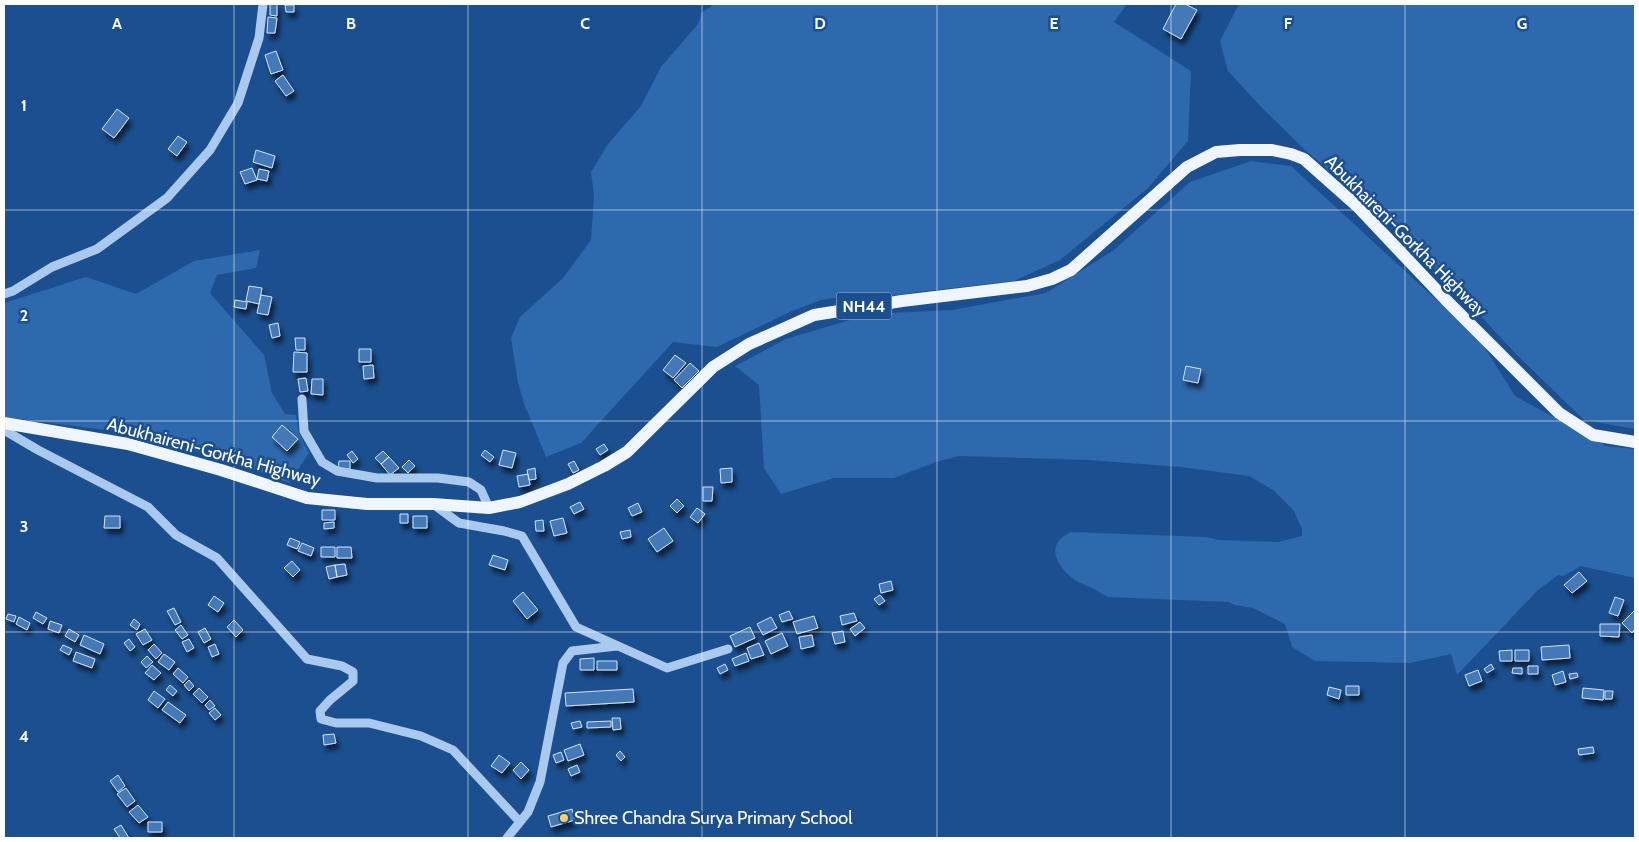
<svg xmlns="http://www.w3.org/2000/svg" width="1639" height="842" font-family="Cabin,sans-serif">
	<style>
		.green { fill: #2e69ad }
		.building { fill: #4478b7; stroke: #cfe3fa; filter: url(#shadow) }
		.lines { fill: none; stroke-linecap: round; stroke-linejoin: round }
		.minor { stroke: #a9c9ee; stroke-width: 9 }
		.major { stroke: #f0f6ff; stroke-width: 12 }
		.grid { fill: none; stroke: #fff; stroke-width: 1; stroke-opacity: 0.55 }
		.poi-dot { fill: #ffd166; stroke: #1b4f8f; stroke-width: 2 }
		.labels { text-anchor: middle; stroke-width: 5; stroke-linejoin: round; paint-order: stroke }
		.shield { fill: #1b4f8f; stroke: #bbcadd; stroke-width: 1 }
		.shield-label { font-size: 16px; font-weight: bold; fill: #fff }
		.street-label { font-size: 18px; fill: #fff; stroke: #1b4f8f }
		.poi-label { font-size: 18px; fill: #fff; stroke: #1b4f8f; text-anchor: start }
		.grid-label { font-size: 16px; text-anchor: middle; font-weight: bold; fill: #fff; stroke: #1b4f8f; stroke-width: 5; stroke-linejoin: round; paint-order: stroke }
	</style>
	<defs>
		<filter id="shadow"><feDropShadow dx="3" dy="5.5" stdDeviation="2.5" flood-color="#0009"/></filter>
	</defs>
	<rect width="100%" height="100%" fill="#1b4f8f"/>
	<path class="green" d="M712 4H1127L1114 22 1191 71 1188 141 1148 188 1060 260 1014 281 935 290 882 297 865 294 821 300 792 311 717 347 673 342 581 443 546 457 528 413 525 407 518 383 511 338 520 317 563 278 591 240 594 196 591 172 608 144 641 106 661 67 698 24 702 12 711 7Z
		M1239 4H1635V429L1584 420 1517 355 1459 293 1381 215 1303 148 1262 108 1228 71 1220 41Z
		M1251 161 1291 166 1480 340 1515 396 1606 446 1635 449V578L1581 566 1563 576 1558 575 1538 590 1457 675 1451 654 1410 663 1315 661 1292 647 1285 624 1253 608 1235 605 1229 602 1109 597C1103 595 1101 593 1096 590 1089 586 1081 584 1075 580 1056 567 1044 544 1071 532L1207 537 1218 540 1278 542 1302 536V529L1294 511 1273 490 1249 476 1181 467 1089 460 959 456 936 462 894 478H834L781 494 764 468 759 385 735 366 786 339 870 314 952 310 1046 293 1114 250 1190 182Z
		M260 250 256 268 217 275 210 293 264 355 272 393 285 414 296 415 299 433 309 453 289 483 225 459 121 432 4 417V303L86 277 136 294 194 261Z"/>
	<path class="building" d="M270 4H277V16L270 15Z
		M1176 4H1185L1197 10 1181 39 1163 29Z
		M285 5H294V12H286Z
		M268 17 277 18 275 33H267Z
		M276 51 283 70 271 74 265 55Z
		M283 75 294 91 286 96 275 81Z
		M117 109 129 118 114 138 102 129Z
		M178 136 187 142 177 156 168 149Z
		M256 150 275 156 272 168 253 162Z
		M252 168 257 180 245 184 240 172Z
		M259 169 269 171 267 181 257 179Z
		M249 286 262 288 259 304 246 301Z
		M261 295 272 297 268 315 257 313Z
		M235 300 247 302 246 309 234 307Z
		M278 323 280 336 272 338 269 325Z
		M295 338H305V350H296Z
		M359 349H371V362H359Z
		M294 352 307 353V372H293Z
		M675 355 686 363 673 378 663 370Z
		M690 363 699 371 682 388 674 380Z
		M373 365 374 378 364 379 363 366Z
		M1186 366 1201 369 1198 383 1183 380Z
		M306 378 308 391 300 392 298 379Z
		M312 379H323V395L311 394Z
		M282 425 298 439 287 451 272 437Z
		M604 444 608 450 600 455 596 449Z
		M485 450 494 457 490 462 481 455Z
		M503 450 516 453 512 468 499 465Z
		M352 451 358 459 353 463 347 455Z
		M383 451 389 457 381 464 375 458Z
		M389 457 399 468 390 475 381 464Z
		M409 460 415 466 408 473 402 467Z
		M339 461H350V469H338Z
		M574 461 579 470 573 473 568 464Z
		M535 468 536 479 529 480 527 470Z
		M732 468V482L721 483 720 469Z
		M528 474 530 485 519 487 517 476Z
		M703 487H713L712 501H703Z
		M677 499 684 506 677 513 670 506Z
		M580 502 584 509 574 514 570 507Z
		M638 503 642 512 632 516 628 508Z
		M697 508 705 514 698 523 690 517Z
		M322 510H335V520H322Z
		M400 514H408V523H400Z
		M105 516H120V528H104Z
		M413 516H427V528H413Z
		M563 518 567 533 554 536 550 521Z
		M543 520 544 531H536L535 521Z
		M334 522V528L324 529V523Z
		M664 528 673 541 657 552 648 539Z
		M630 530 631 537 622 539 620 532Z
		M290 538 300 542 297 549 287 545Z
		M302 543 314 548 311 556 298 551Z
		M321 547H335V557H321Z
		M337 547H351L352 558H337Z
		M493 555 508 560 505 570 489 565Z
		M292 561 300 570 293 577 284 568Z
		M345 564 347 575 337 577 335 565Z
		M335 565 337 577 329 579 326 567Z
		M1579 572 1587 581 1572 593 1564 585Z
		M891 581 893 590 881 593 879 584Z
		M523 592 538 610 527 619 513 601Z
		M880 595 885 601 879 605 874 599Z
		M214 596 224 603 218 612 208 605Z
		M1615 597 1624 600 1618 616 1609 613Z
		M174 608 181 622 175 625 167 611Z
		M1635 610V629L1632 633 1622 623Z
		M789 611 793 619 782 622 779 615Z
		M36 612 47 618 43 624 33 618Z
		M854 613 857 621 842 625 840 616Z
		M8 614 16 616 14 622 6 619Z
		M814 616 818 628 797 634 793 622Z
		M19 617 30 623 27 630 16 624Z
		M771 617 777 628 763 635 757 624Z
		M134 619 140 624 137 630 130 625Z
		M234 620 243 630 236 637 227 627Z
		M50 621 62 625 59 633 48 629Z
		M860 622 865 628 855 636 850 629Z
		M1600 624H1620L1619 637 1600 636Z
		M181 625 188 635 182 639 175 630Z
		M750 627 755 638 735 647 730 636Z
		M205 628 211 639 204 643 198 632Z
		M69 629 79 635 75 642 65 636Z
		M145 629 152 640 143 645 136 634Z
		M843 631 845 642 835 644 832 633Z
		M782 633 788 646 771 654 765 641Z
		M84 635 104 644 100 654 80 645Z
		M812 635 814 646 801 649 799 637Z
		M129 639 135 647 130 651 124 643Z
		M189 639 194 648 187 652 182 642Z
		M759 643 764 655 751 659 747 648Z
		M154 644 162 653 156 659 148 650Z
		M215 644 219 654 212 657 208 647Z
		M63 645 72 649 69 655 60 650Z
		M1569 645 1570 658 1542 660 1541 647Z
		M1512 650V661H1500L1499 651Z
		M1515 650H1529V661H1515Z
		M76 652 95 659 92 668 73 661Z
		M746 653 749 661 735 666 732 659Z
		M164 654 175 662 169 670 158 662Z
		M147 656 153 662 146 668 141 662Z
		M594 658V670H580V659Z
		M597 661H617V670H597Z
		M725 664 728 670 720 674 717 668Z
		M1491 664 1494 669 1487 673 1484 669Z
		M152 665 161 673 154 680 145 673Z
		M1528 666H1538V674H1528Z
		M178 668 188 677 183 683 173 674Z
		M1513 668H1522V674L1512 673Z
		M1478 670 1482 681 1469 686 1465 675Z
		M1563 671 1566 682 1555 685 1552 675Z
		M1577 673 1578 677 1570 679 1569 674Z
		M189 680 194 686 189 691 184 685Z
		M170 685 177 691 173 696 166 690Z
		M1346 686H1359V695H1346Z
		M1329 687 1341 690 1339 699 1327 695Z
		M199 688 208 697 202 703 193 694Z
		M1583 688 1604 690 1603 700 1582 698Z
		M633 689 634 702 566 706 565 693Z
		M154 691 165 699 158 708 148 700Z
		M1605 691H1613L1612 699H1605Z
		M210 700 215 706 209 710 205 705Z
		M168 702 186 715 180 723 162 710Z
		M215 708 221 715 215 720 209 713Z
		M612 718H620L621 729 613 730Z
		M580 721 582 727 573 729 571 723Z
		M611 721V727L587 728V722Z
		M334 734 336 743 324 745 323 735Z
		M580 744 584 755 568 761 564 750Z
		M1593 747 1594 753 1579 755 1578 749Z
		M620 751 625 757 621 761 616 755Z
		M561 752 564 760 556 763 553 755Z
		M499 755 510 763 502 773 491 766Z
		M521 762 529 770 521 779 513 770Z
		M577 765 580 772 571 776 568 769Z
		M118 775 125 786 118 792 110 781Z
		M126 788 135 801 127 807 117 794Z
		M138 805 148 817 139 823 129 812Z
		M572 809 575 820 551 827 548 816Z
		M586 811 588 816 578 819 576 814Z
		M148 822H162V832H148Z
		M121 825 129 838H120L114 829Z"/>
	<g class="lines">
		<path class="minor" d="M4 294 13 291 52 267 97 249 167 198 210 150 238 103 259 38 263 4
			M302 399 304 431 322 462 337 471 377 478H438L469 482 481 490 489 508
			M4 430 38 450 148 507 176 535 217 558 307 659 342 666 353 672V681L330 700 320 711 321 719 336 723H369L421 736 453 750 520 822
			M433 504 459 523 504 531 522 536 576 627 667 668 728 649
			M507 838 528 812 540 782 563 663 572 651 617 646"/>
		<path class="major" d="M4 423 128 444 221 470 307 498 367 504H433L489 508 520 502 568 484 604 466 627 452 713 367 749 344 814 315 902 301 1027 286 1052 279 1071 270 1187 167 1216 152 1240 150H1272L1291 154 1304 159 1357 206 1445 299 1559 413 1593 435 1635 442"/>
	</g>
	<path class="grid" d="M234 4V838M468 4V838M702 4V838M937 4V838M1171 4V838M1405 4V838M4 210H1635M4 421H1635M4 632H1635"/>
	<circle class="poi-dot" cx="564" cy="818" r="5"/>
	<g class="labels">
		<rect class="shield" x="836.5" y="292.5" width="55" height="27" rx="4"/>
		<g class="shield-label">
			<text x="864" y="312">NH44</text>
		</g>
		<g class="street-label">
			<text transform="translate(1406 236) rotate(45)" y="6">Abukhaireni-Gorkha Highway</text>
			<text transform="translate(214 452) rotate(15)" y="6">Abukhaireni-Gorkha Highway</text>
		</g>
		<g class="poi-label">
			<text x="574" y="824">Shree Chandra Surya Primary School</text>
		</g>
	</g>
	<g class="grid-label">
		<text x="117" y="29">A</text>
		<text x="351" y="29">B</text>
		<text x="585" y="29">C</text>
		<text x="820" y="29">D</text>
		<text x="1054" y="29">E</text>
		<text x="1288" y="29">F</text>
		<text x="1522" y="29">G</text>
		<text x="24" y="111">1</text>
		<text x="24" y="321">2</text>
		<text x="24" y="532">3</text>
		<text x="24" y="742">4</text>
	</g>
	<rect width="1639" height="842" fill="none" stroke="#ffffff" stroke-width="10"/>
</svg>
